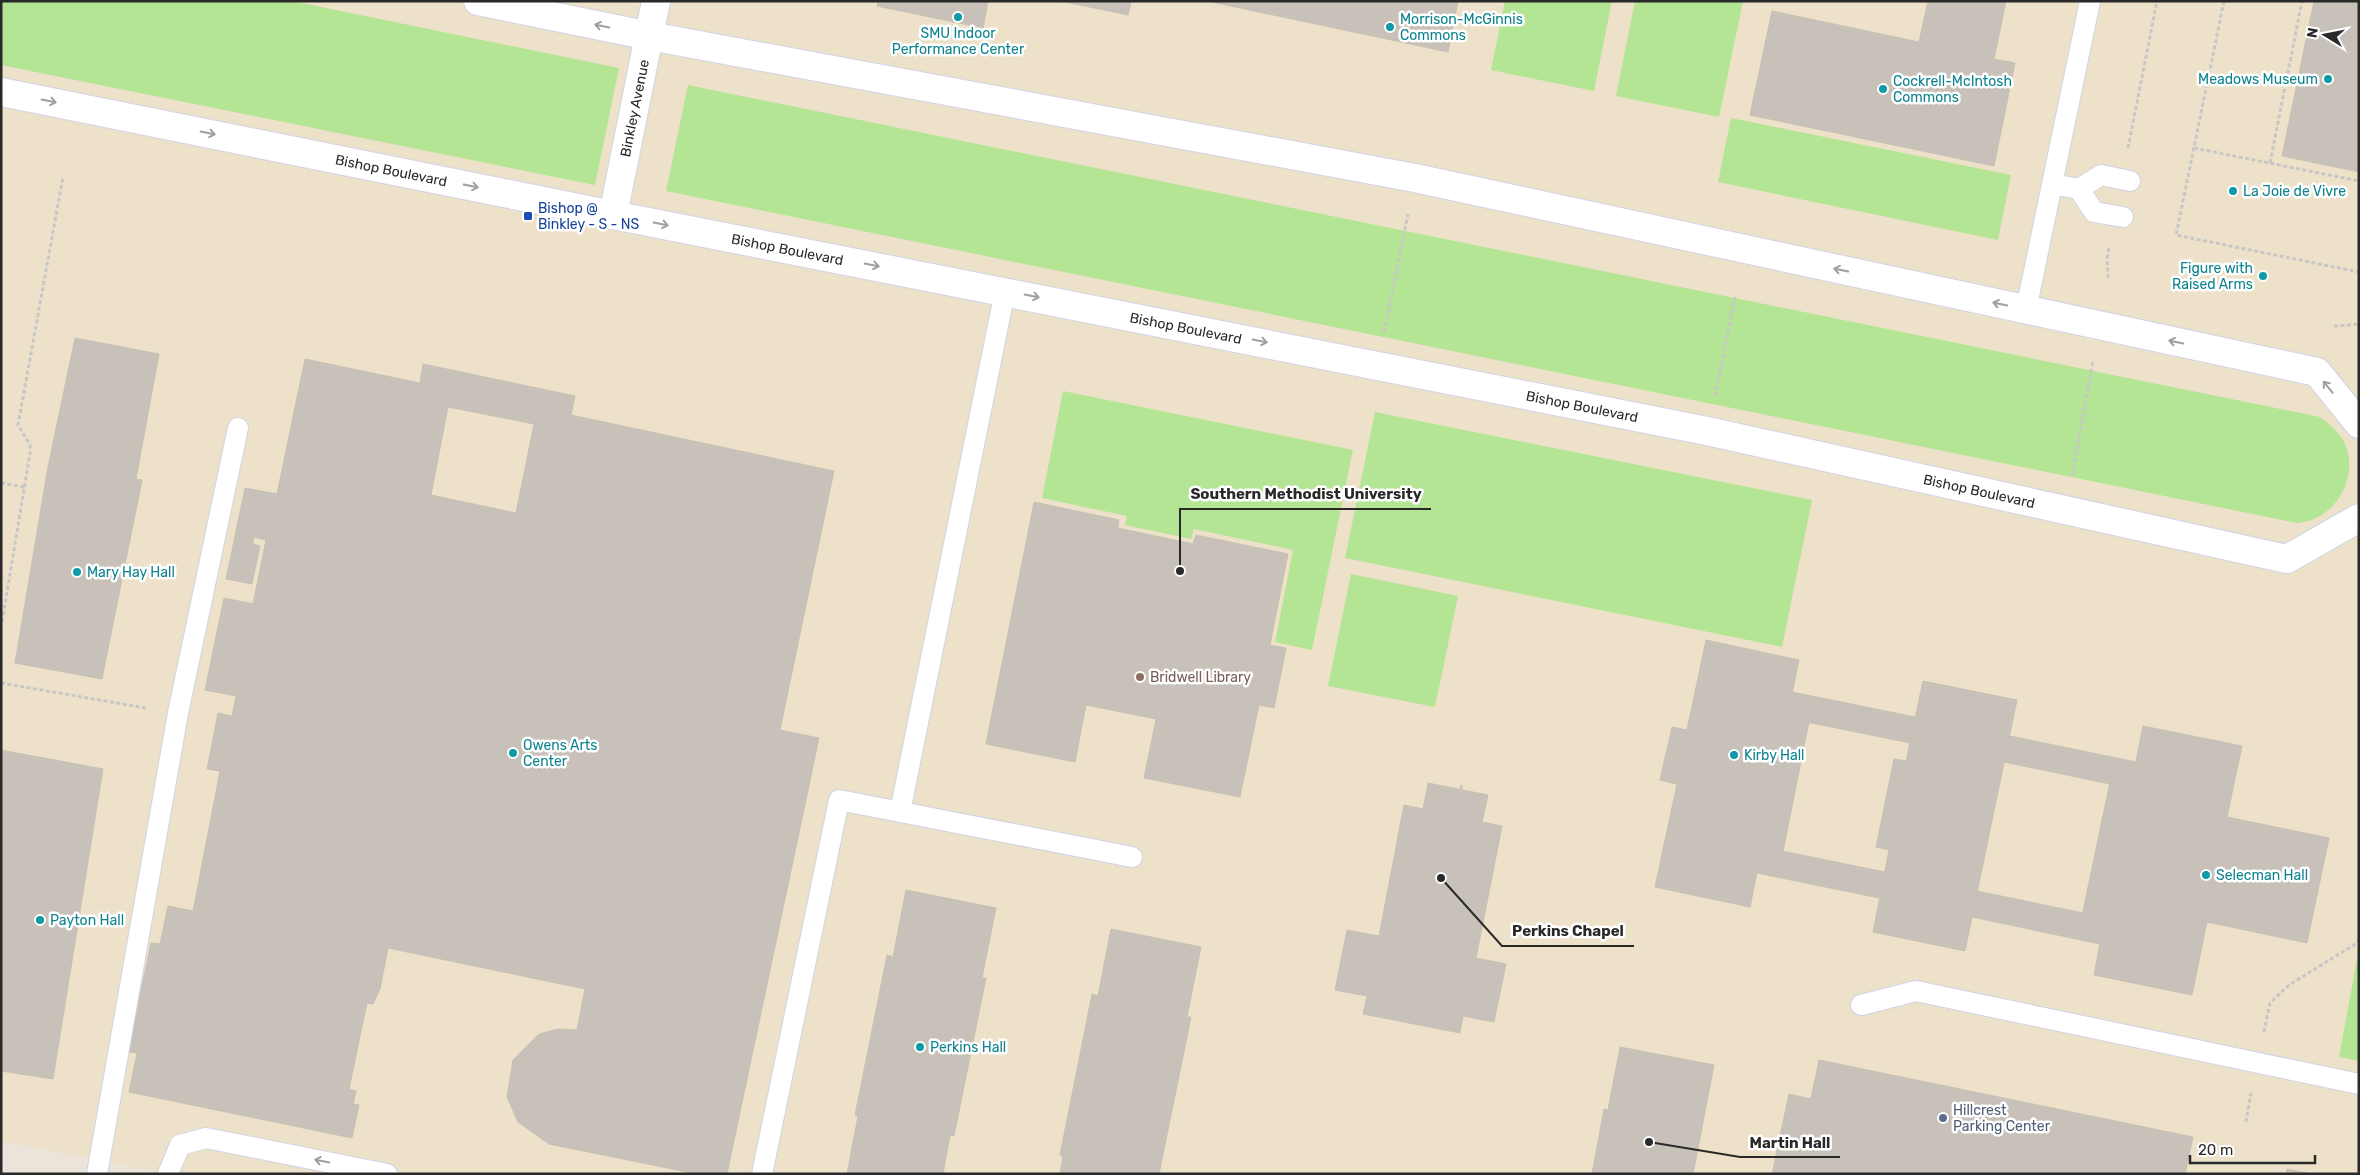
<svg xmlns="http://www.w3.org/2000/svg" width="2360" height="1175" font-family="Rubik,sans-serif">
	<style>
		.education { fill: #eee1c9 }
		.green { fill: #b3e594 }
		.building { fill: #c7c1ba; stroke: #c7c0b4; fill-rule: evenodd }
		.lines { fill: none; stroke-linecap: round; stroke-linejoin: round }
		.service-casing { stroke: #cfd4e3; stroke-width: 22 }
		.minor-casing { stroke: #cfd4e3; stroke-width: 30 }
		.path { stroke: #c7c7c7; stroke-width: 3; stroke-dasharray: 4 2.5; stroke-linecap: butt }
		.service { stroke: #fff; stroke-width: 20 }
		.minor { stroke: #fff; stroke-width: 28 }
		.oneway { stroke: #9f9f9f }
		.culture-dot { fill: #0f9aa8; stroke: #fff; stroke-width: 2 }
		.transit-dot { fill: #1a4fb4; stroke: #fff; stroke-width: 2 }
		.education-dot { fill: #8d6e63; stroke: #fff; stroke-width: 2 }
		.service-dot { fill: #5c6f8a; stroke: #fff; stroke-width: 2 }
		.labels { text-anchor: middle; stroke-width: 5; stroke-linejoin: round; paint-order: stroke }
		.culture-label { font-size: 14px; fill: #0d838f; stroke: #fff; text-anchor: start }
		.street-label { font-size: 14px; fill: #292929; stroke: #fff }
		.transit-label { font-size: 14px; fill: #164399; stroke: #fff; text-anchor: start }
		.education-label { font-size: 14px; fill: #785e54; stroke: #fff; text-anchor: start }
		.service-label { font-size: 14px; fill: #4e5e75; stroke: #fff; text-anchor: start }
		.leader { fill: none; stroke: #292929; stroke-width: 2 }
		.callout-dot { fill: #292929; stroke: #fff; stroke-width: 2 }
		.callout-label { font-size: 15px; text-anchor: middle; font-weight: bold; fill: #292929; stroke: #fff; stroke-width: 5; stroke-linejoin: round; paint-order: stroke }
	</style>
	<rect width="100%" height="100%" fill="#ece4da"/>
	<path class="education" d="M1 1H2359V1174H171L1 1141Z"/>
	<path class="green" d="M1 1H292L619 68 595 185 1 65Z
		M1505 1H1612L1594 91 1491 70Z
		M1635 1H1743L1719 117 1616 96Z
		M688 85 2320 417C2329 424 2338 431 2344 442 2358 470 2343 505 2316 518 2311 521 2303 522 2297 523L666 191Z
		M1731 118 2011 175 1998 240 1718 182Z
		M1063 391 1353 450 1312 650 1275 642 1293 550 1194 529 1191 539 1125 525 1127 516 1042 498Z
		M1375 412 1812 500 1782 647 1345 558Z
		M1351 574 1458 596 1435 707 1328 686Z
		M2359 949V1061L2339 1057Z"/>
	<path class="building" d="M878 1H988L983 28 877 6Z
		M1061 1H1131L1128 15Z
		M1207 1H1458L1448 52Z
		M1928 1H2006L1994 59 2015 63 1994 166 1750 115 1772 11 1919 42Z
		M2314 1H2359V172L2282 156Z
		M75 338 159 354 136 479 142 480 102 679 15 663 48 467Z
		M305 359 420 383 423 364 575 396 571 415 834 471 780 730 819 738 727 1174H697L549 1144 518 1122 507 1097 513 1060 539 1034 558 1029 577 1030 585 989 388 948 380 989 373 1004 367 1003 349 1089 356 1091 353 1104 359 1105 352 1138 129 1092 137 1053 128 1052 151 943 160 944 168 906 193 911 220 771 207 769 218 713 232 716 236 696 205 690 224 598 253 604 266 540 254 537 253 544 260 546 252 584 226 579 245 488 277 494ZM448 407 534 424 516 513 431 495Z
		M1034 502 1119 520 1118 528 1193 544 1196 535 1288 554 1270 645 1286 648 1274 708 1259 705 1240 797 1144 778 1156 719 1086 705 1075 762 986 744Z
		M1706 640 1799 660 1787 718 1809 722 1783 851 1762 847 1750 907 1655 887 1677 784 1660 780 1672 727 1687 730Z
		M1923 681 2017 700 1965 951 1873 932 1889 850 1876 847 1894 759 1906 761Z
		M1792 692 1915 717 1910 743 1787 718Z
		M2143 726 2242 746 2227 817 2329 838 2307 943 2207 922 2192 995 2094 975 2104 921 2082 916 2111 777 2132 781Z
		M2010 736 2136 762 2132 781 2111 777 2110 784 2004 762Z
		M1 750 103 769 53 1079 1 1071Z
		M1428 783 1488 795 1482 822 1502 826 1476 958 1506 964 1494 1022 1463 1016 1460 1033 1363 1014 1367 996 1335 990 1347 930 1379 936 1404 805 1423 809Z
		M1762 847 1885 872 1879 898 1757 873Z
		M906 890 996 908 982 978H986L954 1136 950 1135 943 1174H847L858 1116 855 1115 887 955 893 957Z
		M1977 891 2083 913 2082 916 2104 921 2100 944 1972 917Z
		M1111 929 1201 947 1187 1017H1191L1159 1174H1060L1063 1156 1060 1155 1092 994 1098 996Z
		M1620 1047 1714 1065 1693 1174H1592L1604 1109 1608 1110Z
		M1819 1060 2193 1137 2185 1174H1772L1789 1094 1811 1099Z
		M2287 1169 2312 1174H2286Z"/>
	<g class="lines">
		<defs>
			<path id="service" d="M2052 184 2079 189 2101 175 2130 181
				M2079 189 2094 212 2123 217
				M2026 310 2090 1
				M900 812 1005 291
				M1861 1005 1916 991 2359 1084
				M97 1174 178 713 238 428
				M168 1174 180 1145 206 1138 387 1174
				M762 1174 839 800 1132 857"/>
			<g id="minor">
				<path d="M478 1 650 36 1415 178 2317 372 2359 424"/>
				<path id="s1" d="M1 92 613 215 1707 431 2287 559 2359 518"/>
				<path id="s2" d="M613 215 656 1"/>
			</g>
		</defs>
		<use href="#service" class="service-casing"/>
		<use href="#minor" class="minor-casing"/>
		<path class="path" d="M2224 1 2176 235 2359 272
			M2128 148 2157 1
			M2194 148 2359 181
			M2270 163 2302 1
			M2108 278 2107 260 2109 247
			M2334 326 2359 324
			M1384 332 1408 214
			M1715 396 1735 297
			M2072 475 2093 361
			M1 483 24 487
			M1 628 30 453V445L18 425 63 177
			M1 683 146 708
			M1461 789 1462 782
			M2264 1032 2270 1003 2289 985 2357 943 2359 939
			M2246 1122 2251 1093"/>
		<use href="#service" class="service"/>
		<use href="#minor" class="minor"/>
	</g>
	<defs><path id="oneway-shaft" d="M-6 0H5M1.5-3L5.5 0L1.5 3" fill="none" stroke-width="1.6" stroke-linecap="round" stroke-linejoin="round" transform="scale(1.25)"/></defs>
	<g class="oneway">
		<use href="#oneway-shaft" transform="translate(602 26) rotate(-169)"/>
		<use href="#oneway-shaft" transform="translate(49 101) rotate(11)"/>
		<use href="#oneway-shaft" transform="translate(208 133) rotate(11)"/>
		<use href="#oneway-shaft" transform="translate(471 186) rotate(11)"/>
		<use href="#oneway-shaft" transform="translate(661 224) rotate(11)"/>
		<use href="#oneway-shaft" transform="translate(872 265) rotate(11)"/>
		<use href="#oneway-shaft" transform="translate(1841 270) rotate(-168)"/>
		<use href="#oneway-shaft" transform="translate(1032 296) rotate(11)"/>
		<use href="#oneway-shaft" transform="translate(2000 304) rotate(-168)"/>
		<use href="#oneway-shaft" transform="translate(1260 341) rotate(11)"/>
		<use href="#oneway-shaft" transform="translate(2176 342) rotate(-168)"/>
		<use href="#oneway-shaft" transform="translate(2328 387) rotate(-129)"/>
		<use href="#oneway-shaft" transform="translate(322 1161) rotate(-169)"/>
	</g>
	<g class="culture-dot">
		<circle cx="958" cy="17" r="5"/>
		<circle cx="1390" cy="27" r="5"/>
		<circle cx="2328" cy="79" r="5"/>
		<circle cx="1883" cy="89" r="5"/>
		<circle cx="2233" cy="191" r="5"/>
		<circle cx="2263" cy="276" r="5"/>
		<circle cx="77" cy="572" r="5"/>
		<circle cx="513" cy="753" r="5"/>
		<circle cx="1734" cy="755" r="5"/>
		<circle cx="2206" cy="875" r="5"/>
		<circle cx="40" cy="920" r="5"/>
		<circle cx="920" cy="1047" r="5"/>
	</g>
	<rect class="transit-dot" x="523" y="211" width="10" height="10" rx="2.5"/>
	<circle class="education-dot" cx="1140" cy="677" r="5"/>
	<circle class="service-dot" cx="1943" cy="1118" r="5"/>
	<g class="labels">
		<g class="culture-label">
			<text x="1400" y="24">Morrison-McGinnis<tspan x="1400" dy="16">Commons</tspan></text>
			<text x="958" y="38" text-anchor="middle">SMU Indoor<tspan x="958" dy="16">Performance Center</tspan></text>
			<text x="2318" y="84" text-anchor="end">Meadows Museum</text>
			<text x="1893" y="86">Cockrell-McIntosh<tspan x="1893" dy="16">Commons</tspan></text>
			<text x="2243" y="196">La Joie de Vivre</text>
			<text x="2253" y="273" text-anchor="end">Figure with<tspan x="2253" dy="16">Raised Arms</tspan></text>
			<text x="87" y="577">Mary Hay Hall</text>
			<text x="523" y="750">Owens Arts<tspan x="523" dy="16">Center</tspan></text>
			<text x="1744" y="760">Kirby Hall</text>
			<text x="2216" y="880">Selecman Hall</text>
			<text x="50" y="925">Payton Hall</text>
			<text x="930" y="1052">Perkins Hall</text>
		</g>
		<g class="street-label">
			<text dy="5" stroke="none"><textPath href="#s2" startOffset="109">Binkley Avenue</textPath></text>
			<text dy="5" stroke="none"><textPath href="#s1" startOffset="398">Bishop Boulevard</textPath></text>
			<text dy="5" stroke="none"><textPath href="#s1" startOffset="802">Bishop Boulevard</textPath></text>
			<text dy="5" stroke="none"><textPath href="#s1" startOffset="1208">Bishop Boulevard</textPath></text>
			<text dy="5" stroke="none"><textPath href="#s1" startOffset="1612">Bishop Boulevard</textPath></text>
			<text dy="5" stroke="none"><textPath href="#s1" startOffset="2018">Bishop Boulevard</textPath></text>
		</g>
		<g class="transit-label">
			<text x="538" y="213">Bishop @<tspan x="538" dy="16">Binkley - S - NS</tspan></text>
		</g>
		<g class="education-label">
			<text x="1150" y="682">Bridwell Library</text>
		</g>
		<g class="service-label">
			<text x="1953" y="1115">Hillcrest<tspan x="1953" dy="16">Parking Center</tspan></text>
		</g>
	</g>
	<path class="leader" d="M1180 571L1180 509H1431M1441 878L1502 946H1634M1649 1142L1740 1157H1840"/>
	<g class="callout-dot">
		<circle cx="1180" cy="571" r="5"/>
		<circle cx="1441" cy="878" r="5"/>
		<circle cx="1649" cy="1142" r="5"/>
	</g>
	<g class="callout-label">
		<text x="1306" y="499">Southern Methodist University</text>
		<text x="1568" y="936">Perkins Chapel</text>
		<text x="1790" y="1148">Martin Hall</text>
	</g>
	<rect width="2360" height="1175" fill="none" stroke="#292929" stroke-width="5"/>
	<g transform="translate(2325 35) rotate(280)" stroke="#ffffff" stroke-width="4" paint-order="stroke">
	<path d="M0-4L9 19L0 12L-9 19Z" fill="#292929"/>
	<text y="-8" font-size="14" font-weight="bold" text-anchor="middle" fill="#292929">N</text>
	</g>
	<path d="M2190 1155v8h125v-8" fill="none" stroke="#292929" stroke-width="2.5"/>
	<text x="2198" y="1155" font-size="15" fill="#292929" stroke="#ffffff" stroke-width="4" paint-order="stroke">20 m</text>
</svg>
